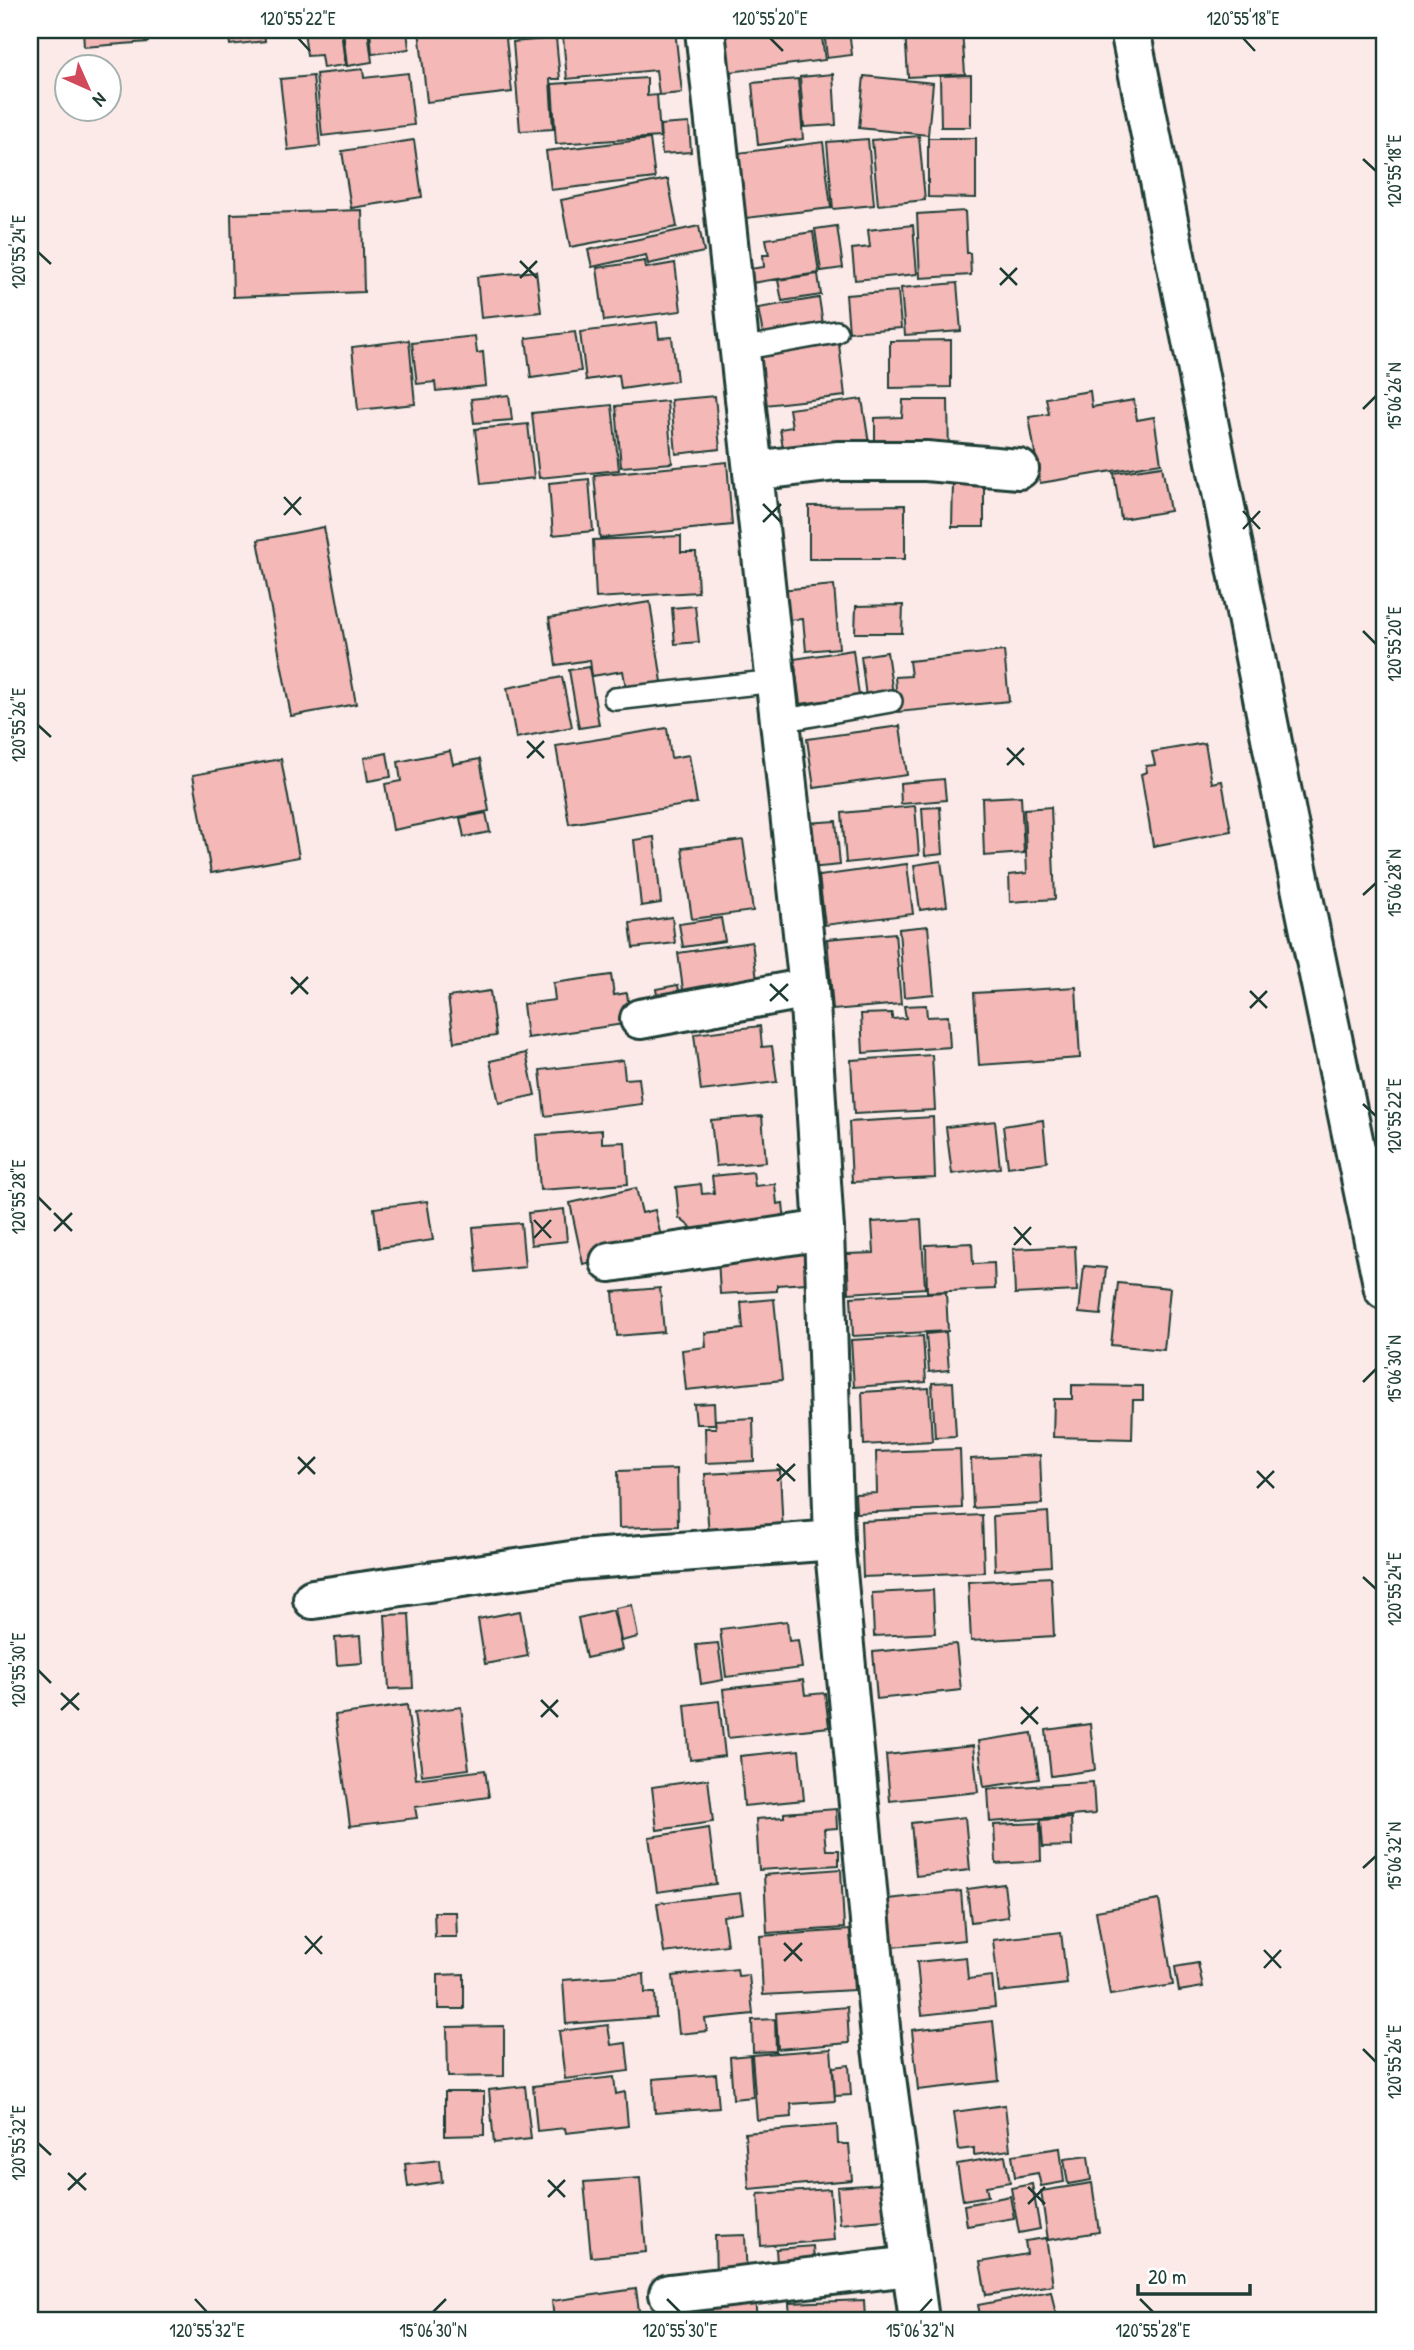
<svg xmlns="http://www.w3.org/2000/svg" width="1414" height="2350" font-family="'Patrick Hand',sans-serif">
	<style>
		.building { fill: #f4b8b7; stroke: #1f3d34; stroke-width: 2 }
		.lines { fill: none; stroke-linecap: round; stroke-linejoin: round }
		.service-casing { stroke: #1f3d34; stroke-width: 26 }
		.minor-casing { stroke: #1f3d34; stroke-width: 44 }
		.tertiary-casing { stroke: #1f3d34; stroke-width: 44 }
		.service { stroke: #fff; stroke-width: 21 }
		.minor { stroke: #fff; stroke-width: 38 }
		.tertiary { stroke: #fff; stroke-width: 38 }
		.ticks { fill: none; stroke: #1f3d34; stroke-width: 2.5 }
		.neatline { fill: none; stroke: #1f3d34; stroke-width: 2.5 }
		.ticks-label { font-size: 18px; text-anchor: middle; fill: #1f3d34 }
	</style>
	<rect width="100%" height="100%" fill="#fceae9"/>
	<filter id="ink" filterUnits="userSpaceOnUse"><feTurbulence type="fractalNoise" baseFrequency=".0143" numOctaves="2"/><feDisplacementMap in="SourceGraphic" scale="14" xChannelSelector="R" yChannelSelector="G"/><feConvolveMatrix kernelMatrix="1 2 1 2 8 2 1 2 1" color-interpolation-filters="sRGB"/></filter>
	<g filter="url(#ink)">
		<path class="building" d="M83 30H147L148 42 84 47Z
			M228 30H264L265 41 230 45Z
			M304 30H341L345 65 323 68 321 55 307 56Z
			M343 30H368L372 62 347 66Z
			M370 30H407L409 49 372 54Z
			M419 30H505L512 92 427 102Z
			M508 30H558L559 36 509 39Z
			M632 30H675L682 93 659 95 656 70 567 79 563 37Z
			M725 30H821L825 60 730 72Z
			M824 30H849L852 55 827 58Z
			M905 30H962L965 74 908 77Z
			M556 38 560 79H550L553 129 520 131 513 42Z
			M363 69 364 78 408 73 414 125 322 136 316 74Z
			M833 74 836 125 804 127 800 77Z
			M971 75V127H941L940 76Z
			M313 76 320 146 288 150 280 79Z
			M864 76 933 83 928 135 859 128Z
			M647 78V96L657 95 660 137 556 144 552 84Z
			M798 79 803 139 758 145 752 83Z
			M689 123 691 152 662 154 660 125Z
			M919 136 925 200 878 205 872 140Z
			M928 138H976V198L928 197Z
			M650 139 655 178 551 190 546 151Z
			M868 139 874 205 833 209 827 142Z
			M414 140 422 197 351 208 342 151Z
			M823 142 831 208 746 218 738 153Z
			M668 179 677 227 570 247 561 200Z
			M362 210 364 292 233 297 231 214Z
			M965 211 967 253H970L971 275 920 278 917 214Z
			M913 225 917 274 855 280 852 249 870 247 868 230Z
			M699 226 704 252 648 264 646 255 592 267 588 250Z
			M837 226 843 268 821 271 815 229Z
			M813 232 819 273 751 283 749 269 764 267 763 255H769L766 239Z
			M645 261 646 268 675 263 681 311 604 321 597 268Z
			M536 271 541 312 481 318 477 277Z
			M818 274 821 295 782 301 778 280Z
			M957 283 961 331 905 335 901 288Z
			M898 291 901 328 849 332 846 295Z
			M819 298 823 324 763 334 758 308Z
			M657 322 659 338 672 337 677 381 621 389 619 375 586 380 580 332Z
			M575 332 581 371 531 378 526 338Z
			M475 336 477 353 483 352 486 386 436 391 435 382 417 384 412 343Z
			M409 340 415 404 358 410 352 347Z
			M951 340V387L890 388V341Z
			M839 344 845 396 765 405 760 353Z
			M1090 391 1092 407 1134 400 1137 420 1154 417 1161 463 1040 483 1029 417 1049 414 1046 398Z
			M509 395 512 420 474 423 471 399Z
			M715 396 720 449 676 454 671 400Z
			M862 399 870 450 785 462 780 429 792 427 789 409Z
			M903 400H948L949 457 875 458V418L902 417Z
			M667 401 672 463 621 467 616 406Z
			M612 405 619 470 539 478 532 413Z
			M528 424 534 478 481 484 475 429Z
			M727 462 732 525 600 538 594 475Z
			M1162 466 1170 511 1121 519 1114 473Z
			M589 479 593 531 553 535 549 483Z
			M953 483H984V527H952Z
			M905 505V559H809V506Z
			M324 527 356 704 291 716 258 540Z
			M681 536V552H696L698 592 596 598 593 540Z
			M834 585 839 648 806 651 803 619 782 620 780 590Z
			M650 602 662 682 626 688 623 671 592 676 590 660 556 665 549 618Z
			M903 605 902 633H855L856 606Z
			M695 606 699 642 675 644 672 608Z
			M853 650 859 696 800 704 794 659Z
			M1004 651 1009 701 898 712 895 677 911 676 909 661Z
			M887 652 893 694 866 697 861 656Z
			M589 667 599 725 579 728 569 670Z
			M562 677 572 727 516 738 507 688Z
			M900 726 907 775 814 788 807 739Z
			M667 728 671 758 689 755 697 803 569 824 556 746Z
			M1205 743 1212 783 1222 781 1231 831 1153 846 1141 774 1147 772 1146 766 1155 765 1152 752Z
			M450 751 453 764 480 759 489 811 393 830 385 784 401 781 398 762Z
			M387 753 391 777 368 781 364 758Z
			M281 759 299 857 211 873 193 775Z
			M944 779 946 800 901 804 900 783Z
			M1021 796 1024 853 984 856 982 798Z
			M915 806 919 855 846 863 842 813Z
			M940 807 943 854 925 856 922 808Z
			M1051 807 1055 899 1010 902 1009 875 1027 873 1024 809Z
			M486 813 490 832 464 837 460 818Z
			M836 821 840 865 810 868 806 823Z
			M654 837 661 903 641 906 634 840Z
			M743 840 753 911 692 919 682 848Z
			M941 861 947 906 920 910 914 865Z
			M907 864 913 914 825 925 819 876Z
			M672 917 675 943 633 948 630 923Z
			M721 918 725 941 683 947 679 924Z
			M928 926 934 994 904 997 899 929Z
			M895 933 901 1004 833 1010 827 939Z
			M752 942 759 995 685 1004 678 953Z
			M611 975 614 995 627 993 631 1023 527 1038 523 1004 555 1000 553 983Z
			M678 985 681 1003 659 1007 656 989Z
			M1076 987 1080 1058 979 1065 974 993Z
			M490 991 496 1036 454 1042 448 997Z
			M926 1005 927 1017 948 1016 950 1047 863 1053 861 1014 892 1013V1019L906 1018 904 1006Z
			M760 1026 762 1047 772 1046 777 1082 701 1091 694 1034Z
			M526 1053 535 1095 499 1103 490 1061Z
			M932 1055 935 1110 854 1114 851 1060Z
			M623 1060 625 1079 639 1078 642 1104 545 1116 540 1070Z
			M762 1116 766 1162 716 1166 711 1120Z
			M933 1117 935 1178 852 1182 849 1122Z
			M1043 1120 1047 1162 1008 1167 1003 1126Z
			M995 1121 1000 1168 952 1174 946 1127Z
			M602 1130V1143L625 1142 628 1184 540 1190 536 1135Z
			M753 1172 755 1186 775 1184 777 1204 783 1203 786 1232 707 1240 679 1218 676 1187 701 1184 702 1194 714 1193 712 1176Z
			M636 1188 642 1213 655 1210 663 1246 583 1264 570 1203Z
			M427 1201 433 1240 379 1248 374 1208Z
			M564 1209 567 1241 531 1245 528 1213Z
			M921 1219 925 1288 849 1293 847 1254 874 1253 872 1222Z
			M521 1223 525 1267 477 1272 473 1227Z
			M804 1243 806 1283 777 1285V1291L720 1294 718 1257Z
			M972 1243 973 1264 994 1263 995 1289 927 1292 926 1245Z
			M1075 1246 1077 1291 1015 1294 1013 1249Z
			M1084 1266 1106 1268 1101 1315 1079 1313Z
			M1118 1283 1170 1288 1164 1350 1111 1345Z
			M660 1288 664 1332 617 1336 613 1292Z
			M946 1292 948 1331 853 1336 851 1297Z
			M774 1299 782 1380 686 1390 682 1350 706 1347 705 1333 743 1329 741 1302Z
			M946 1332 949 1370 929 1372 926 1334Z
			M923 1336 926 1382 854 1387 851 1340Z
			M953 1382 956 1436 935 1437 932 1383Z
			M1072 1385 1143 1386V1400H1133L1132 1439 1053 1437 1054 1399H1072Z
			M929 1388 932 1441 864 1445 862 1392Z
			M714 1403 715 1424H696L694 1404Z
			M753 1418 754 1461 706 1463 705 1428H716L715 1420Z
			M960 1449 962 1508 856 1513 855 1494 877 1493 876 1452Z
			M1040 1455 1042 1504 973 1508 971 1459Z
			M677 1469 678 1526 619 1528 618 1471Z
			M780 1470 783 1533 709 1538 705 1474Z
			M1048 1512 1051 1566 995 1570 993 1516Z
			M982 1515 984 1572 863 1577 861 1521Z
			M1051 1577 1054 1636 971 1641 968 1582Z
			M933 1590 935 1633 874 1636 872 1593Z
			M632 1605 638 1637 621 1641 615 1608Z
			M613 1610 622 1650 586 1658 578 1618Z
			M520 1611 528 1656 485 1664 478 1619Z
			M409 1614 413 1688 389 1689 385 1615Z
			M787 1621 789 1641 798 1640 802 1668 726 1677 720 1629Z
			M360 1636 362 1663 337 1665 335 1638Z
			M718 1643 723 1680 701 1684 696 1645Z
			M956 1644 961 1690 877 1699 873 1652Z
			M803 1680 805 1695 825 1693 829 1727 728 1738 723 1689Z
			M719 1701 725 1756 690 1760 685 1705Z
			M407 1705 416 1779 485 1770 489 1797 415 1807 417 1818 350 1826 335 1715Z
			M461 1707 469 1769 422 1775 414 1713Z
			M1090 1724 1095 1770 1051 1776 1046 1730Z
			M1032 1733 1039 1779 984 1787 978 1741Z
			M973 1746 978 1792 890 1801 886 1755Z
			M799 1750 804 1800 744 1806 740 1756Z
			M708 1779 713 1822 657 1830 652 1787Z
			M1093 1782 1095 1814 990 1822 988 1789Z
			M836 1809 837 1828 824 1829 826 1850H839V1865L759 1870 756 1819 784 1817V1813Z
			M965 1817 970 1870 916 1876 911 1823Z
			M1071 1818 1072 1846 1043 1847 1041 1820Z
			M1040 1823 1041 1861 996 1864 994 1825Z
			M709 1828 716 1884 657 1892 649 1837Z
			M841 1869 844 1928 767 1933 764 1875Z
			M1004 1884 1008 1917 971 1922 967 1889Z
			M961 1891 965 1940 893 1947 888 1899Z
			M740 1893 743 1913 723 1916 727 1945 664 1953 657 1903Z
			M1159 1900 1173 1985 1110 1995 1096 1911Z
			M434 1912H456L457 1937H435Z
			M850 1930 854 1990 763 1995 760 1936Z
			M1061 1932 1067 1984 999 1992 993 1940Z
			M966 1957 968 1979 992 1976 995 2007 922 2015 917 1962Z
			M1198 1963 1203 1987 1179 1991 1175 1967Z
			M737 1969 738 1976 749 1975 753 2014 705 2019 707 2031 679 2034 673 1976Z
			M464 1974V2009H438V1975Z
			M644 1974 645 1993H655L656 2017 566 2024 563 1980Z
			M847 2007 849 2043 778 2049 776 2013Z
			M775 2019 776 2051 753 2052 752 2020Z
			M993 2021 999 2081 918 2090 912 2030Z
			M608 2025 611 2045 626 2043 629 2071 565 2079 559 2031Z
			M504 2026V2076L448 2077 447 2027Z
			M831 2049 835 2101 791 2104 792 2117 757 2120 752 2055Z
			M750 2055 753 2097 733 2099 730 2057Z
			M849 2065 851 2095 835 2096 833 2067Z
			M716 2074 719 2108 655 2113 653 2079Z
			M614 2077 616 2094 625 2092 628 2126 566 2133 565 2128 537 2131 533 2086Z
			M525 2086 531 2139 494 2143 489 2090Z
			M445 2092H484V2135L445 2136Z
			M1005 2105 1010 2150 974 2155V2148L959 2150 954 2112Z
			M837 2125 838 2144H849L852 2180 749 2189 745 2133Z
			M1060 2148 1064 2182 1041 2186 1038 2173 1015 2177 1012 2155Z
			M1005 2156 1010 2182 986 2186 988 2196 963 2200 957 2164Z
			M1088 2156 1091 2180 1068 2184 1064 2159Z
			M440 2160 442 2182 408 2187 405 2164Z
			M640 2178 646 2252 591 2257 584 2182Z
			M1092 2183 1099 2232 1048 2240 1041 2191Z
			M881 2184 884 2220 840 2224 837 2187Z
			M1032 2184 1040 2229 1019 2233 1011 2188Z
			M830 2189 834 2240 761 2246 758 2194Z
			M1010 2196 1014 2218 967 2226 964 2205Z
			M745 2235 747 2278 716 2279 715 2236Z
			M1046 2238 1053 2285 986 2295 980 2262 1027 2254 1025 2241Z
			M813 2246 815 2275 778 2278 776 2249Z
			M636 2289 640 2318 654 2316V2320H554L552 2301Z
			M1051 2291 1057 2320H981L978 2305Z
			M755 2299 757 2320H668L667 2309Z
			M864 2300 865 2320H790L789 2303Z"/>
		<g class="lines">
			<defs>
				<path id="service" d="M740 349 836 332
					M615 699 775 681
					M780 721 891 701"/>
				<path id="minor" d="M1130 30 1297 868 1384 1289
					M753 471 837 461H926L1019 469
					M640 1019 809 988
					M610 1262 824 1230
					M313 1599 578 1560 834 1540
					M669 2294 911 2266"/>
				<path id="tertiary" d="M705 30 809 988 824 1230 834 1540 882 2048 919 2320"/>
			</defs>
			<use href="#service" class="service-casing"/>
			<use href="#minor" class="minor-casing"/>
			<use href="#tertiary" class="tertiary-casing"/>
			<use href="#service" class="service"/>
			<use href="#minor" class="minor"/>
			<use href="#tertiary" class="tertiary"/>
		</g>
	</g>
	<path class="ticks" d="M298 38 310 51M770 38 783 51M1243 38 1255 51M1363 159 1376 171M38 252 51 264M520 261 537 278M1000 268 1017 285M520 278 537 261M1000 285 1017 268M1363 409 1376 396M284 497 301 515M763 504 781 522M1243 511 1260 529M284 515 301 497M763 522 781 504M1243 529 1260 511M1363 631 1376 644M38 725 51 737M527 741 544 758M1007 748 1024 765M527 758 544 741M1007 765 1024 748M1363 895 1376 883M291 977 308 994M770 984 788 1001M1250 991 1267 1008M291 994 308 977M770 1001 788 984M1250 1008 1267 991M1363 1104 1376 1116M38 1197 51 1210M54 1213 72 1231M534 1220 551 1238M1014 1227 1031 1245M54 1231 72 1213M534 1238 551 1220M1014 1245 1031 1227M1363 1382 1376 1369M298 1457 315 1474M777 1464 795 1481M1257 1471 1274 1488M298 1474 315 1457M777 1481 795 1464M1257 1488 1274 1471M1363 1577 1376 1589M38 1670 51 1683M61 1693 79 1710M541 1700 558 1717M1021 1707 1038 1724M61 1710 79 1693M541 1717 558 1700M1021 1724 1038 1707M1363 1868 1376 1856M305 1936 322 1954M784 1943 802 1961M1264 1950 1281 1968M305 1954 322 1936M784 1961 802 1943M1264 1968 1281 1950M1363 2049 1376 2062M38 2143 51 2155M68 2173 86 2190M548 2180 565 2197M1028 2187 1045 2204M68 2190 86 2173M548 2197 565 2180M1028 2204 1045 2187M195 2299 207 2312M667 2299 680 2312M1140 2299 1153 2312M433 2312 446 2299M920 2312 932 2299"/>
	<rect width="1414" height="2350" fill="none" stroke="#fff" stroke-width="77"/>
	<g transform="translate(88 88) rotate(135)"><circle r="33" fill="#ffffff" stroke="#a5b1ae" stroke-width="2"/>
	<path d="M0-5L12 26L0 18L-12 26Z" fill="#d1495b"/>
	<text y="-10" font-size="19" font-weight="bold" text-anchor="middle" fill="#1f3d34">N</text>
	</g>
	<path d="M1138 2284v10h112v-10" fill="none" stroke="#1f3d34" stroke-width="3.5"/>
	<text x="1148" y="2284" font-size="21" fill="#1f3d34" stroke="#ffffff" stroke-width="5" paint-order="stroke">20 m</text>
	<rect x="38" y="38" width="1338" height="2274" class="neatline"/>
	<g class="ticks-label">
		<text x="298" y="25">120°55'22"E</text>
		<text x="770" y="25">120°55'20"E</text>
		<text x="1243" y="25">120°55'18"E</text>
		<text transform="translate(1395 171) rotate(-90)" y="6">120°55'18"E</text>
		<text transform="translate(19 252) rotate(-90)" y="6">120°55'24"E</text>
		<text transform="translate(1395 396) rotate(-90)" y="6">15°06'26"N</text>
		<text transform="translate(1395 644) rotate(-90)" y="6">120°55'20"E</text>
		<text transform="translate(19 725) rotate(-90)" y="6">120°55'26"E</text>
		<text transform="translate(1395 883) rotate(-90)" y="6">15°06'28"N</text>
		<text transform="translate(1395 1116) rotate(-90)" y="6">120°55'22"E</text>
		<text transform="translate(19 1197) rotate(-90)" y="6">120°55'28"E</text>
		<text transform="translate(1395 1369) rotate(-90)" y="6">15°06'30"N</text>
		<text transform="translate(1395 1589) rotate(-90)" y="6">120°55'24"E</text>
		<text transform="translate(19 1670) rotate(-90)" y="6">120°55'30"E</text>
		<text transform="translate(1395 1856) rotate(-90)" y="6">15°06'32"N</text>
		<text transform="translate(1395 2062) rotate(-90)" y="6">120°55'26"E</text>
		<text transform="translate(19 2143) rotate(-90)" y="6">120°55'32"E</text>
		<text x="207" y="2337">120°55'32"E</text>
		<text x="433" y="2337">15°06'30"N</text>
		<text x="680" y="2337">120°55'30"E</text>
		<text x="920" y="2337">15°06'32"N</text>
		<text x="1153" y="2337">120°55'28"E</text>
	</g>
</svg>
